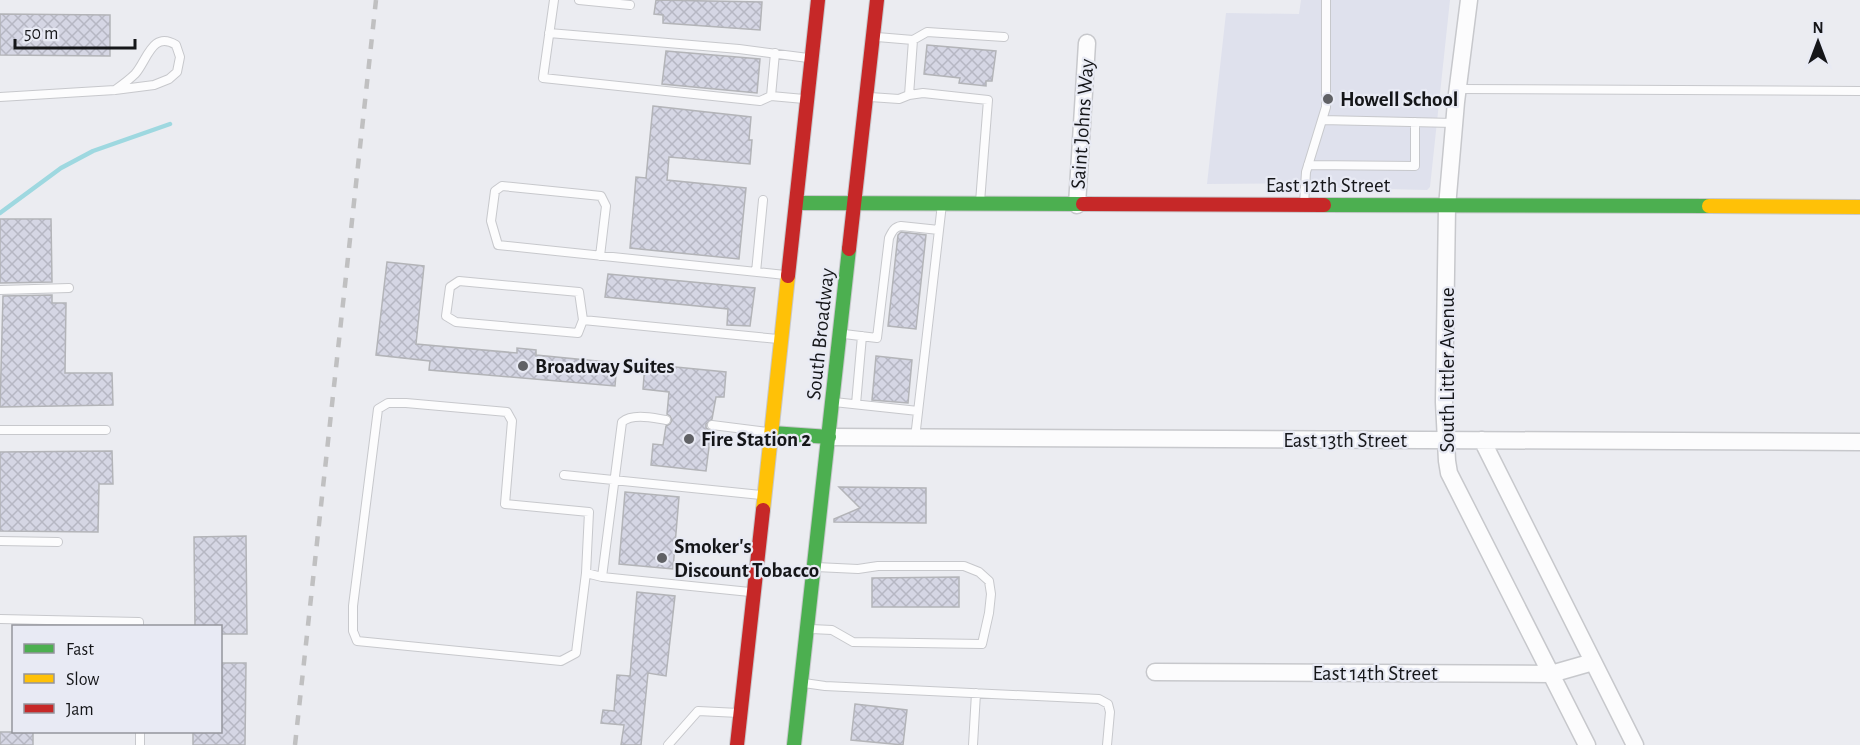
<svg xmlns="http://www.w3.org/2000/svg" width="1860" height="745" font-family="'Alegreya Sans',sans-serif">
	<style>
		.built { fill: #dfe1ed }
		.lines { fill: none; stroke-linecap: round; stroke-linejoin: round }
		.stream { stroke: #9ed8e0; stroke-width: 4.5 }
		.building { fill: url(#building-cross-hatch); stroke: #b3b4b8; stroke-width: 1.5 }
		.lane-casing { stroke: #c7c8cc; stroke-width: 10 }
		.street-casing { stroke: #c7c8cc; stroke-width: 19 }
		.fast-casing { stroke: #c7c8cc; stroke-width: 16 }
		.slow-casing { stroke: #c7c8cc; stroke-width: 16 }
		.jam-casing { stroke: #c7c8cc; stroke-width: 16 }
		.lane { stroke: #fcfcfd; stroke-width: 8 }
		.street { stroke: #fcfcfd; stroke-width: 16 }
		.fast { stroke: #4caf50; stroke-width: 14 }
		.slow { stroke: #ffc107; stroke-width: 14 }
		.jam { stroke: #c62828; stroke-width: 14 }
		.rail { stroke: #c0c0c1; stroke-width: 4.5; stroke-dasharray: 10 10; stroke-linecap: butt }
		.poi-dot { fill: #606165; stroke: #e8eaf4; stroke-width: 2 }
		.labels { text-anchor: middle; stroke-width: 4.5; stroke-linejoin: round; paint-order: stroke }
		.poi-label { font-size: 21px; font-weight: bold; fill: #151619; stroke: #e8eaf4; text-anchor: start }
		.street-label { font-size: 21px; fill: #151619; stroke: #e8eaf4 }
	</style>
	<defs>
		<pattern id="building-cross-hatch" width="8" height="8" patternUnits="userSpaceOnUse" patternTransform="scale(1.5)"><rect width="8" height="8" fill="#d5d6e4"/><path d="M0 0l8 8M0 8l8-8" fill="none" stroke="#b6b7c3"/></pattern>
	</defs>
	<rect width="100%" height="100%" fill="#ebecf1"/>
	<path class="built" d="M1301 0H1450L1430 187 1427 190 1312 187 1311 183 1207 184 1226 13 1299 14Z"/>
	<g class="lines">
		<path class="stream" d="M0 213 61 168 93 151 170 124"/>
	</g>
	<path class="building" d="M656 0 762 2 760 30 663 23V15L654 14Z
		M0 14 110 15V56L0 55Z
		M927 45 996 51 992 81H986V86L959 83 960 78 924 74Z
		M666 51 760 59 757 93 662 84Z
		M653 106 751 117 749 140H752L750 164 669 157 667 180 746 188 739 259 630 248 636 177 646 178Z
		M0 219H51L52 282 0 283Z
		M901 232 926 235 916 329 888 326 898 235Z
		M387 262 424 266 416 344 517 353V348L536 350V355L617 363 615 386 429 370 430 361 376 355Z
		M608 274 755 288 750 326 727 325 728 309 605 297Z
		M52 295V303H66L65 373H112L113 405 0 407 3 296Z
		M876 356 912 360 908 403 872 400Z
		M645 364 726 372 724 397H716L712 419 706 424V428L711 431 706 471 651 465 653 444 663 445 666 426 670 424 672 420 670 416 667 414 669 392 643 389Z
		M112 451 113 484H99L98 532 0 531V452Z
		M839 487 926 488V523L834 522V519L860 508Z
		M625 492 679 497 673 569 619 564Z
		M246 536 247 634H220V627H195L194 537Z
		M959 577V607H872V578Z
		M637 592 675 596 666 676 648 673 641 745H621L624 725 601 723 603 710 614 711 617 675 630 676Z
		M220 663H246L245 745H193V732H220Z
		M855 704 907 710 903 745 851 740Z
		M0 732H33V745H0Z"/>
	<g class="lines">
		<defs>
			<path id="lane" d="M554 0 543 78 760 101 771 96
				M579 0 630 5
				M549 33 739 49 808 58
				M913 40 927 32 1004 37
				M775 53 771 96 804 99
				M1458 89 1860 91
				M909 95 923 93 988 100 980 202
				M0 97 115 90 154 85 169 79 177 72 180 57 176 45C152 30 147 61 135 74 129 80 122 85 115 90
				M870 97 899 99 909 95 913 40 877 37
				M1322 120 1454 123
				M1308 165 1415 166V122
				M1304 204 1306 172 1326 107V0
				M600 256 606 206 601 196 502 186 495 191 491 221 498 245 785 275
				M756 272 763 200
				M0 290 69 288
				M583 320 579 292 459 281 450 287 446 316 456 322 578 333 583 320 778 339
				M844 334 877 338 889 238C892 232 894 227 901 226L939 230
				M834 402 918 411
				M856 404 862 336
				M712 425 768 432
				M0 430H106
				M915 438 942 204
				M564 475 761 495
				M0 541 58 542
				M586 573 576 653 561 661 357 641 353 631V606L378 409 388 403H406L507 412 512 421 505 504 589 512 586 573 602 577 750 592
				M602 577 622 422C633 413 653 418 666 420
				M0 619 139 622V626
				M811 629 832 630 853 642 982 644 989 613 991 594 989 581 979 572 964 566H878L858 569 816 567
				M804 683 825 686 1099 699 1108 704 1110 712 1107 745
				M140 745V732
				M668 745 698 711 739 713
				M973 745 976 693"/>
			<path id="street" d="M1469 0 1456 102 1447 207 1444 402 1447 461 1449 473 1587 745
				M1077 205 1087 43
				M829 437 1860 442
				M1482 440 1635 745
				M1155 672 1551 674 1593 662"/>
			<path id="fast" d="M796 203 1083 204
				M1324 205 1709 206
				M772 433 829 437
				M794 745 849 249"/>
			<path id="slow" d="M1709 206 1860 207
				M763 510 788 276"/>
			<path id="jam" d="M1083 204 1324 205
				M849 249 877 0
				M788 276 818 0
				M737 745 763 510"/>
		</defs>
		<use href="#lane" class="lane-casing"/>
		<use href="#street" class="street-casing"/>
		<use href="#fast" class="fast-casing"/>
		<use href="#slow" class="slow-casing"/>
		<use href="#jam" class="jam-casing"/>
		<use href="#lane" class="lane"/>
		<use href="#street" class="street"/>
		<use href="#fast" class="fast"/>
		<use href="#slow" class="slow"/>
		<use href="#jam" class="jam"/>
		<path class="rail" d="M295 745 376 0"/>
	</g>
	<g class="poi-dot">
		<circle cx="1328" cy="99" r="6"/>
		<circle cx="523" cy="366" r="6"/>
		<circle cx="689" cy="439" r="6"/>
		<circle cx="662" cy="558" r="6"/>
	</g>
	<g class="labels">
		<g class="poi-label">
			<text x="1340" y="106">Howell School</text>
			<text x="535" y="373">Broadway Suites</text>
			<text x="701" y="446">Fire Station 2</text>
			<text x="674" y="553">Smoker's<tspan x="674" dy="24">Discount Tobacco</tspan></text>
		</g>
		<g class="street-label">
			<text transform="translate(1082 124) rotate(-86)" y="7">Saint Johns Way</text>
			<text x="1328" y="192">East 12th Street</text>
			<text transform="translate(820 334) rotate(-84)" y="7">South Broadway</text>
			<text transform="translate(1447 370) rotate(-90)" y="7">South Littler Avenue</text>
			<text x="1345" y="447">East 13th Street</text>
			<text x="1375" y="680">East 14th Street</text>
		</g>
	</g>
	<rect x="12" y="625" width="210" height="108" fill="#e8eaf4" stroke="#94959c" stroke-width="1.5"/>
	<rect x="24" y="644" width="30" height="9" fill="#4caf50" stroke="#94959c" stroke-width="1.5"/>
	<text x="66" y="655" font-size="18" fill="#151619">Fast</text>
	<rect x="24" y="674" width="30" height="9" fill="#ffc107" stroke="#94959c" stroke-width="1.5"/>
	<text x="66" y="685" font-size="18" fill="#151619">Slow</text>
	<rect x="24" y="704" width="30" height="9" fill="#c62828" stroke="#94959c" stroke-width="1.5"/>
	<text x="66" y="715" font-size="18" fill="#151619">Jam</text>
	<g transform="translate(1818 42)" stroke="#e8eaf4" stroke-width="4.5" paint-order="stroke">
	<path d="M0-4.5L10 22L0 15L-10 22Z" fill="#151619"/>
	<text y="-9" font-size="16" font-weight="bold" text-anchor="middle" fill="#151619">N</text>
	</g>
	<path d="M15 39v9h120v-9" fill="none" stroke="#151619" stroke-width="3"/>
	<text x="24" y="39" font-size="18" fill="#151619" stroke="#e8eaf4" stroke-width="4.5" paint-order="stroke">50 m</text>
</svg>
